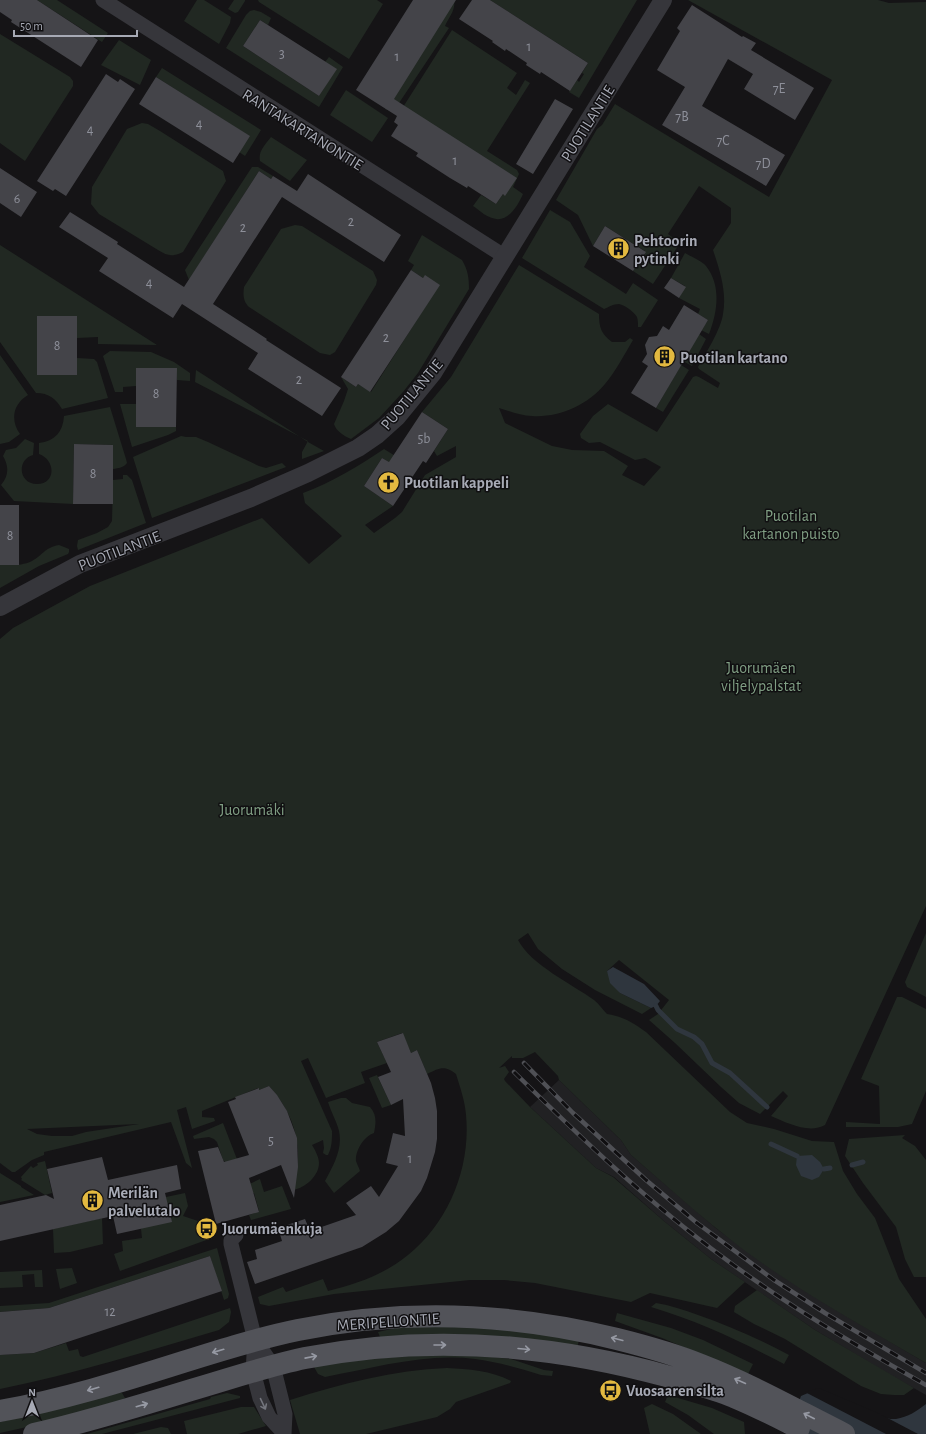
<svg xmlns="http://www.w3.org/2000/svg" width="926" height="1434" font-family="'Alegreya Sans',sans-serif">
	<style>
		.built { fill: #212123 }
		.green { fill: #212822; fill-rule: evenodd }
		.water { fill: #2f363e }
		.pier { fill: #151416 }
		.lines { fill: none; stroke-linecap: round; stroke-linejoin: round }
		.stream { stroke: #2f363e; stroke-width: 5 }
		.building { fill: #444449 }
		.minor { stroke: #36363b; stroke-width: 15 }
		.tertiary { stroke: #36363b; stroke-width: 18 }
		.primary { stroke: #525359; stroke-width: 22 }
		.rail-casing { stroke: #4f5055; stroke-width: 4.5 }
		.rail { stroke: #100f11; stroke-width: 3; stroke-dasharray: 9; stroke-linecap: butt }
		.oneway { stroke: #9699a3 }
		.oneway2 { stroke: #74767e }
		.labels { text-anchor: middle; stroke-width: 3; stroke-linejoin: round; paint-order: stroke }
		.number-label { font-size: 14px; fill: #8e909a }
		.street-label { font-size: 16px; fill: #a7aab5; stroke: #100f11 }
		.poi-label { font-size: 16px; font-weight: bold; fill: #a7aab5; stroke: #100f11; text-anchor: start }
		.park-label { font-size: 16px; fill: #809f84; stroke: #100f11 }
	</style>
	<rect width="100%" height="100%" fill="#151416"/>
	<path class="built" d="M559 1080 621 1140 631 1155 717 1229 763 1263 831 1307 926 1363V1395L887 1373 815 1330 711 1259 665 1222 614 1177 596 1168 530 1107Z"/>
	<path class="green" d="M37 0H57L108 33 102 42Z
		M197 0H204L231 17 230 23 219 44 184 21Z
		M234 0H245V1L238 12 235 13 228 9Z
		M258 0H377L383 4 349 59 259 2Z
		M454 0C456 10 449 17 445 26L449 28 393 112 385 109Z
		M490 0H637L579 98 569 92 577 80 579 82 584 74 582 73 588 63Z
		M688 0H878L889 3 926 2V906L825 1125C809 1134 787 1123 771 1116L788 1096 783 1091 760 1114 739 1103 721 1087 675 1043 649 1020 658 1014 669 1000 619 960 607 971 620 993 651 1008 642 1014 595 990 562 969 538 949 528 933 518 940C531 965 572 984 594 1000 599 1004 603 1010 607 1014 624 1017 632 1022 646 1032L730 1112 747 1123 774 1129 812 1141 834 1142 843 1171 857 1194 875 1218 899 1279 926 1319V1363C871 1331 815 1300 762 1263 716 1231 674 1192 631 1155L621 1140 559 1080 558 1076 535 1052 523 1058H512V1056L499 1068 505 1066 509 1072 504 1079 505 1081 530 1107 596 1168 613 1177 665 1222 711 1259 745 1282 717 1308 650 1293 631 1302 535 1283 504 1280H470L334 1294 269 1306 260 1304 258 1297 283 1287 286 1292 323 1279 328 1291C357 1284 385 1274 408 1255 449 1222 471 1167 466 1115 465 1101 460 1087 456 1074 444 1065 440 1068 427 1074L417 1050 411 1053 402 1033 377 1042 387 1063 361 1072 365 1083 326 1098 308 1058 301 1061 332 1131C332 1140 332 1147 328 1155H326L323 1153 324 1148 323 1140 312 1145C315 1150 319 1157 319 1163 319 1176 305 1188 293 1190 304 1150 297 1117 269 1086L259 1090 258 1088 202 1111V1117L214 1118 215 1121 192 1129 186 1107 177 1110 192 1168 186 1163 171 1122 44 1152V1155L32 1160 15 1172H12L0 1163V639L13 628 90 586 262 518 309 564 342 536 305 503 303 493C332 482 359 466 384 449L397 457 392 464 382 458 364 486 393 506 365 525 374 533 395 518 402 512 425 475 456 457V446L437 456 434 451 448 429 422 412 451 377 519 265 599 314C599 327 601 334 612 342H625L630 338 633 340C624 355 616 371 605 384 588 405 558 418 532 416 521 416 510 411 499 408L505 423 552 446 572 450 604 451 628 466 622 475 644 486 661 467 645 458 635 460 600 442 589 443 581 438 580 434 593 416 608 404 657 432 693 377 696 376 699 377 718 388 720 383 699 369 698 367C706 353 721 329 723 314 727 292 720 271 713 250L731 223V208L699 186 668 234 680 243 653 284 633 271 645 251 605 226 593 246 578 215 556 200 597 129 602 125 615 104 769 197 832 80ZM139 1124 86 1132 72 1136H52L37 1134 27 1129Z
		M254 10 261 12 271 18 268 25 260 20 243 46 319 96 336 69 325 62 329 57 343 67 319 107 226 48 246 15 250 11Z
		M452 30 517 73 507 88 516 95 525 80 530 83 487 151 517 170 519 174 513 187 523 194C518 205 508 224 492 218 485 216 479 210 473 206L481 195 496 204 503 194 505 195 398 115Z
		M0 34 70 77 73 81V86L25 161 0 143Z
		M119 40 151 60 140 85 101 65Z
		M162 68 261 130 245 156 239 152 249 136 156 77Z
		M346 90 388 118 372 142 330 115Z
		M142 123 148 124 160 131 223 171 226 181 183 252C172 257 168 256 158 250L99 214 91 204 92 187 127 129Z
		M271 137 307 160 290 181 260 161C258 151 265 145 271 137Z
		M252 167H258L273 176 271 179 259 171 189 280 185 270Z
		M550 210 570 222 590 256 584 267 626 294 633 283 658 300 641 327H638C638 324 638 320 637 317 634 312 625 305 619 304 613 304 609 307 604 309L522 258Z
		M295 225 302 226 373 271 377 280 376 285 335 352 330 355 320 353 249 307C243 301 243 295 244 287L281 229Z
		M422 235 462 260C468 270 469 278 469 289L418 373 403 392 379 418 351 439C344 436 336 431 334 424L344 401 348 389 341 377 356 387 358 384 371 392 439 285 425 276 423 278 411 270 414 265 408 261Z
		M0 245 157 345 98 344V337L77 338V316H37L77 358 94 359 97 362 108 398 62 409C56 399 49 393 36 393L0 342Z
		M685 253C692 257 702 261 706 266 722 286 717 313 709 334L701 330 708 320 698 314 700 309 679 298 685 286 671 278Z
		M699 334 706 339 692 366 683 361Z
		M110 351 151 352 174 362 190 373V381L177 380 176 368H136V386L123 387V392H115L103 356Z
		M0 355 28 395C13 404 10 420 20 434L9 442 0 444Z
		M681 365 689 370 663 412 656 408Z
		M196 370 308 442 324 451 302 459V452L308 441 195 382Z
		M120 404H136V427H176V431L168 435 132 447Z
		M110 407 126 459 127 463C123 468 119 468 113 469V445L74 444 73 504 14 501 1 485C9 476 9 466 3 456L6 450 16 448 25 439 34 443 33 455C16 460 19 484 37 484 56 484 56 460 39 454V443C55 441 63 432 64 416Z
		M181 436 186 437H196L208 442 259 466 266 468 282 463 286 467 152 518 133 457Z
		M123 475H127L132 480 146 523 78 550 77 546 78 540 97 533 108 527 112 521 113 480 123 479Z
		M59 545 69 549V552L68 554 39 566 0 588V565C11 565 22 566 32 561 43 555 44 548 59 545Z
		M926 933V997L907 987 905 982Z
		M897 997H902L926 1009V1091L912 1124 898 1127H846V1122L880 1124 879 1086 861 1079Z
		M377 1075 391 1105 382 1108 369 1078Z
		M341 1098H346L352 1103 370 1107C377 1115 376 1123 374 1133 364 1136 355 1151 356 1161 357 1164 359 1168 360 1171L334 1193 325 1181C333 1166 343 1149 339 1131 337 1122 331 1112 328 1102Z
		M223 1123 245 1180 223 1160 217 1142 214 1139 209 1137 194 1139 193 1136Z
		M905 1135 902 1138 915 1146 926 1160V1277H914L905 1259 896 1227 863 1183 845 1156 849 1139Z
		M45 1161 52 1193 45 1195 21 1180 22 1179 21 1177 30 1167 31 1166 33 1168 38 1165 37 1163Z
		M0 1173 21 1186V1187L34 1195 0 1202Z
		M260 1179 264 1192 282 1186 291 1209 251 1220 249 1215 259 1211 254 1193 243 1195 241 1188Z
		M185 1193 188 1206 183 1216 207 1224 212 1238 120 1271 114 1254 123 1251 122 1241 142 1238 141 1229 166 1197Z
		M102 1218 103 1244 70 1252 54 1253 53 1229Z
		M217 1248 229 1294 228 1298 224 1300 210 1256 49 1308 0 1312V1306L49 1303Z
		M72 1268 77 1283 60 1289 56 1269Z
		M42 1270 43 1287H35L34 1274 22 1275 23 1287 0 1288V1272Z
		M757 1290 815 1330 914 1388 904 1395H894L881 1394 861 1386 785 1339 754 1324 734 1312 735 1306Z
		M656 1303C670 1305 684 1310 698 1315 729 1326 760 1339 789 1355L784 1364C740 1341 698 1321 651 1307Z
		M230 1308 231 1312 229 1322 219 1330C147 1351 74 1374 0 1389V1355L34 1353 66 1343 69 1351 78 1349 80 1356 83 1357Z
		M617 1313 671 1328 703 1340 753 1364 748 1374 662 1338 615 1321Z
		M413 1324H451L579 1338 578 1345 380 1337 378 1332Z
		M450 1352 511 1359 544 1370 553 1371 552 1376 541 1375C520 1368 497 1362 475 1359 425 1353 374 1368 325 1377L318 1374 314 1367 338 1362Z
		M447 1368C468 1369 493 1371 511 1381L510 1383 456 1402 450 1409 437 1417 366 1434H300L290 1400C341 1384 394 1370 447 1368Z
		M119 1393H122L125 1398 114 1404 27 1427 0 1433V1422Z
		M227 1393 240 1396V1398L102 1434H87L210 1399 211 1397Z
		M668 1395 712 1408 744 1422 745 1434H714L688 1415 665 1402Z
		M652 1404 673 1414 701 1434H650L644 1408Z
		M241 1407H254L266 1426 238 1434H187L184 1421Z
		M161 1427 168 1428 171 1434H133Z"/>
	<path class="water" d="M613 967 644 984 660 1001 656 1006 651 1008 620 993 610 983 607 971Z
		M812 1155 820 1162 824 1169 819 1177 812 1180 801 1176 796 1165 797 1156Z
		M808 1393C825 1398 883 1421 896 1419 908 1417 917 1411 926 1404V1434H787L801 1396Z"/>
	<path class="pier" d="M819 1388 880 1414 918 1434H886L805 1392Z"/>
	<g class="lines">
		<path class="stream" d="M656 1006 658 1010 677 1029 694 1037 702 1044 712 1063 730 1073 767 1107
			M771 1144 797 1156
			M852 1165 863 1162
			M824 1169 830 1168"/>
	</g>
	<path class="building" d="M0 0H37L98 40 81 67 11 22 12 20 0 12Z
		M413 0H456L394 99 517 178 505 196 503 194 496 204 468 186 467 188 450 178 416 156 418 153 391 136 398 125 394 122 397 116 356 90Z
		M472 0H490L588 63 570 91 541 72 540 74 526 65 527 63 506 49 505 51 492 42 493 41 459 19Z
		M692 5 742 37 743 36 756 43 751 50 814 88 795 120 744 89 753 74 728 59 702 106 785 155 766 186 662 125 685 87 657 70 680 31 677 28Z
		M260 20 337 69 319 96 243 46Z
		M106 74 118 82 120 79 135 89 66 196 55 189 53 191 37 181Z
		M156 77 250 136 233 163 139 104Z
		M555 99 573 109 533 174 516 164Z
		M0 168 37 192 21 217 0 203Z
		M259 171 271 179 273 176 297 191 308 174 401 235 384 262 282 197 213 304 267 339 266 340 341 388 322 416 248 369 258 353 182 304 173 318 99 271 108 258 59 227 70 212 118 242 117 244 184 287Z
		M605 226 646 252 633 271 593 246Z
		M411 270 423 278 425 275 440 285 370 392 358 384 356 387 341 377Z
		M671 278 686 287 679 298 664 288Z
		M684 305 708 320 656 408 631 393 648 366 642 362 647 354 645 345 649 337 657 336 663 326 669 330Z
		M37 316H77V375H37Z
		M136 368H177L176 427H136Z
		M422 412 448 429 426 463 423 461 393 506 364 486 382 458 389 462Z
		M74 444 113 445V504H73Z
		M0 505H19V565H0Z
		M403 1033 411 1053 417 1050 431 1083 435 1098 437 1111V1139L435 1152 427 1178 421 1191 399 1221 386 1232 362 1247 255 1284 247 1262 257 1259 255 1250 282 1241 278 1228 305 1219 310 1231 356 1215 346 1203 371 1186 379 1197 398 1166 386 1163 393 1133 405 1136 403 1099 391 1105 378 1077 391 1072 377 1042Z
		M269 1086 277 1095 287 1111 297 1138 298 1167 294 1198 281 1165 249 1178 259 1212 216 1224 198 1151 218 1147 224 1162 249 1155 228 1102 236 1099 235 1097 259 1088V1090Z
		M102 1157 108 1180 177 1165 181 1189 165 1193 172 1222 117 1234 113 1216 0 1241V1205L46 1195 54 1199 47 1169Z
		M210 1256 222 1291 34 1353 0 1355V1312L49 1308Z"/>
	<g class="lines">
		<path class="minor" d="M103 0 504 256
			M236 1235 231 1240V1244L255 1340 253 1371 260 1398 269 1417 283 1432
			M255 1340 273 1366 285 1414 284 1434"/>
		<path class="tertiary" d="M0 607 80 564 251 498 308 473 358 448 377 435 397 417 433 373 663 0"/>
		<path class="primary" d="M0 1411C62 1400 123 1381 183 1362 221 1350 259 1338 298 1330 403 1309 512 1313 617 1339 645 1346 674 1354 701 1365 750 1384 796 1410 844 1434
			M34 1434C87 1422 139 1406 191 1390 229 1379 267 1366 305 1358 427 1334 551 1344 670 1377 691 1383 714 1388 734 1397 756 1406 777 1417 799 1428"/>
		<defs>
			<path id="rail" d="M524 1063 573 1113 646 1180 697 1223 774 1280 825 1313 926 1373
				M514 1072C581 1138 649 1203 724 1258 788 1306 857 1346 926 1385"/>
		</defs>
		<use href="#rail" class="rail-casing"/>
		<use href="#rail" class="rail"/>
	</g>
	<defs><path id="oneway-shaft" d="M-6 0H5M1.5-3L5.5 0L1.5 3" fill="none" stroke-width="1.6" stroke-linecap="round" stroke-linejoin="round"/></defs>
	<g class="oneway">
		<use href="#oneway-shaft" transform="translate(617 1339) rotate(-166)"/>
		<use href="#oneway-shaft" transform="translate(440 1345)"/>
		<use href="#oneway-shaft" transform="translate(524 1349) rotate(5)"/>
		<use href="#oneway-shaft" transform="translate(218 1351) rotate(164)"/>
		<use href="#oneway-shaft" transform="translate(311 1357) rotate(-11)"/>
		<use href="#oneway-shaft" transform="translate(740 1381) rotate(-156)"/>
		<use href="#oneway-shaft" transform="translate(93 1389) rotate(164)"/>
		<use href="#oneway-shaft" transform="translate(142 1405) rotate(-16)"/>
		<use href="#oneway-shaft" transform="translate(809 1416) rotate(-153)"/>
	</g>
	<use class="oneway2" href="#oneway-shaft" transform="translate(263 1404) rotate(65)"/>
	<defs>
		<symbol id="building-disc" viewBox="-11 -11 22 22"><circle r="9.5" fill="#e3b940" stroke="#100f11"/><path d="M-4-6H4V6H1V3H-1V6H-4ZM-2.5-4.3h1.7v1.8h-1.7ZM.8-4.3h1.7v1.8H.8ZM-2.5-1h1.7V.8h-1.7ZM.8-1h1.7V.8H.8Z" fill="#111"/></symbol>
		<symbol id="church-disc" viewBox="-11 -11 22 22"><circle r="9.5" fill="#e3b940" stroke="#100f11"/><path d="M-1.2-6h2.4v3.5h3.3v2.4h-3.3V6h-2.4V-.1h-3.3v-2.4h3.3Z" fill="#111"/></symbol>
		<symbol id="bus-disc" viewBox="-11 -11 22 22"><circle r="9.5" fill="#e3b940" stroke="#100f11"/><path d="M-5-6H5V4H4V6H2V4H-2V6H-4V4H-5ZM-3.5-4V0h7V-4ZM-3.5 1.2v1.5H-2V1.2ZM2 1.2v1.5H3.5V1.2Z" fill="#111"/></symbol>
	</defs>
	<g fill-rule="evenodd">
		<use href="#building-disc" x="606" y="236" width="25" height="25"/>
		<use href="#building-disc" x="652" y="344" width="25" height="25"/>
		<use href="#church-disc" x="376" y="470" width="25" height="25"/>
		<use href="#building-disc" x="80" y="1188" width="25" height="25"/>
		<use href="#bus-disc" x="194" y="1216" width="25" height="25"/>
		<use href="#bus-disc" x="598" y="1378" width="25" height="25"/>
	</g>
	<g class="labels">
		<g class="number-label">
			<text x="529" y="51">1</text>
			<text x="282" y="58">3</text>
			<text x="397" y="61">1</text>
			<text x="779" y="93">7E</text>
			<text x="682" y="121">7B</text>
			<text x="199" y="128">4</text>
			<text x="90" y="134">4</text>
			<text x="723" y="145">7C</text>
			<text x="455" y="165">1</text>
			<text x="763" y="168">7D</text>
			<text x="17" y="203">6</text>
			<text x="351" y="226">2</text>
			<text x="243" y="232">2</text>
			<text x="149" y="287">4</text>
			<text x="386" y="342">2</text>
			<text x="57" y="350">8</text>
			<text x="299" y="384">2</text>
			<text x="156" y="398">8</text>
			<text x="424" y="443">5b</text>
			<text x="93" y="478">8</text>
			<text x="10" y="540">8</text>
			<text x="271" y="1145">5</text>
			<text x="410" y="1163">1</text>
			<text x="110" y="1316">12</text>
		</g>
		<g class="street-label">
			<text transform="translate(587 123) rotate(-58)" y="6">PUOTILANTIE</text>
			<text transform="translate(303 129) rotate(32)" y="6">RANTAKARTANONTIE</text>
			<text transform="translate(411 394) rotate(-50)" y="6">PUOTILANTIE</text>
			<text transform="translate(119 550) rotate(-21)" y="6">PUOTILANTIE</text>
			<text transform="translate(388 1321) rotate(-4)" y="6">MERIPELLONTIE</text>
		</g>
		<g class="poi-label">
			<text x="634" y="246">Pehtoorin<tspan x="634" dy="18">pytinki</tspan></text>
			<text x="680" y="363">Puotilan kartano</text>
			<text x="404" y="488">Puotilan kappeli</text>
			<text x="108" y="1198">Merilän<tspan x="108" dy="18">palvelutalo</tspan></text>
			<text x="222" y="1234">Juorumäenkuja</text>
			<text x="626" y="1396">Vuosaaren silta</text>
		</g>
		<g class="park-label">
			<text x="791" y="521">Puotilan<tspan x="791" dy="18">kartanon puisto</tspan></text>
			<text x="761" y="673">Juorumäen<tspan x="761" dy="18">viljelypalstat</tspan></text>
			<text x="252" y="815">Juorumäki</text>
		</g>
	</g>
	<g transform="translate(32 1402)" stroke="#100f11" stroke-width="3" paint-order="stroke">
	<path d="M0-3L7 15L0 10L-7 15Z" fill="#a7aab5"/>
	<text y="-6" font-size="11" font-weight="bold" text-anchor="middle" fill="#a7aab5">N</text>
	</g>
	<path d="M14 30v6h123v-6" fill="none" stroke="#a7aab5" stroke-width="2"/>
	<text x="20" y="30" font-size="12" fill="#a7aab5" stroke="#100f11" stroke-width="3" paint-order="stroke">50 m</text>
</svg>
